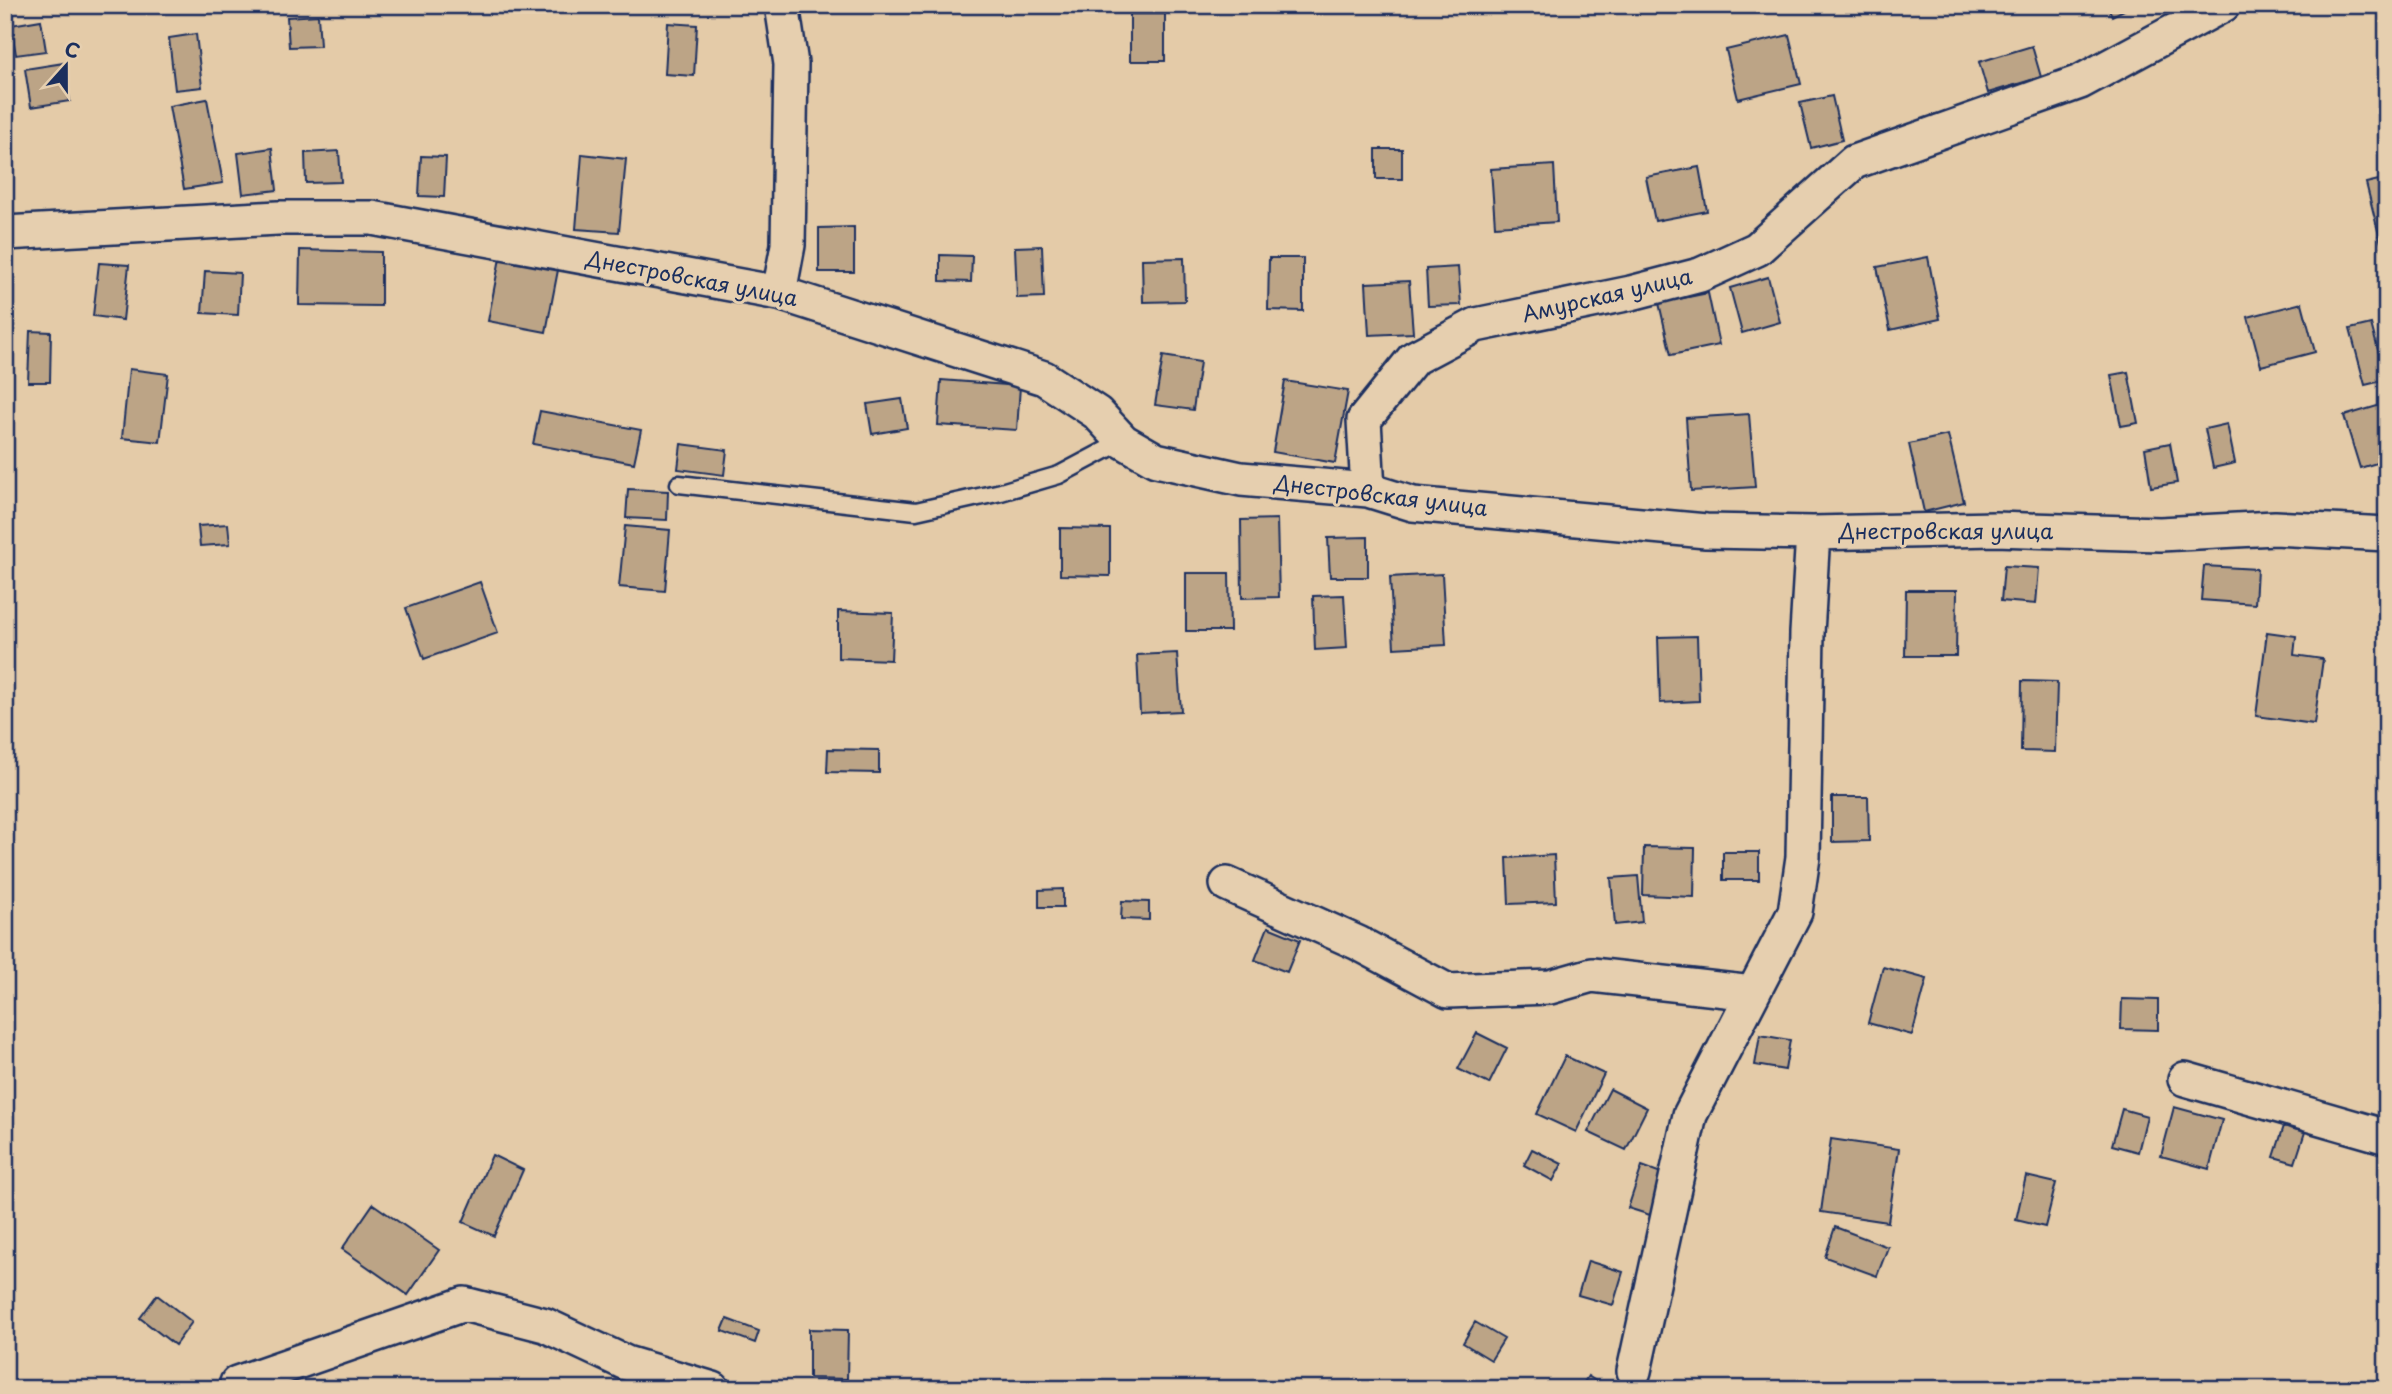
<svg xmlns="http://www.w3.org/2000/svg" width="2392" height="1394" font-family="'Playpen Sans',sans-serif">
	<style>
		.building { fill: #bca486; stroke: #1b2f5e; stroke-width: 2 }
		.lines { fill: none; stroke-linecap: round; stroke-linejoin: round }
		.lane-casing { stroke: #1b2f5e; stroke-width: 21 }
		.street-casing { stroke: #1b2f5e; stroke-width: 38 }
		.lane { stroke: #e6cfaf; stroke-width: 16 }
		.street { stroke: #e6cfaf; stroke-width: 33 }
		.labels { text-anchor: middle; stroke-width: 6; stroke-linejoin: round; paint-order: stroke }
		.street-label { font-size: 21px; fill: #1b2f5e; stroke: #e6cfaf }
	</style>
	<rect width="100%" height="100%" fill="#e4cba8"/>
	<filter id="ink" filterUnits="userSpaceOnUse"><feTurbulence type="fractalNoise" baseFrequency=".0143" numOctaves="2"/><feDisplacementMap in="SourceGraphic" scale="14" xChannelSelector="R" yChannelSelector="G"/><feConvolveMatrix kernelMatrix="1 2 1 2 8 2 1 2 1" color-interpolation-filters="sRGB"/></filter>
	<g filter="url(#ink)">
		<path class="building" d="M2107 5H2134L2112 16Z
			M1130 14H1165V61H1130Z
			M318 15 320 46 289 47 287 17Z
			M41 20 46 51 16 55 11 25Z
			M668 23 697 25 694 76 665 74Z
			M196 34 202 87 175 90 169 38Z
			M1789 35 1801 84 1738 99 1726 50Z
			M2032 46 2041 77 1988 93 1979 62Z
			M64 63 70 101 31 107 25 69Z
			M1832 96 1842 140 1811 148 1800 103Z
			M207 99 223 183 184 189 169 106Z
			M272 148 277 190 243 194 238 153Z
			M1376 149H1402V179H1376Z
			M339 151 341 182 306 183 305 153Z
			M582 154 626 159 619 232 576 229Z
			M421 156 446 157 444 197 419 196Z
			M1554 165 1557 222 1495 226 1491 169Z
			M1699 167 1707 211 1655 221 1646 177Z
			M2387 178V250L2383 251 2366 183Z
			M854 227V272H819V228Z
			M1042 246 1044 297 1017 298 1015 247Z
			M300 250 381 252V306L299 305Z
			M940 255 972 256 971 282 940 281Z
			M1928 257 1940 319 1890 330 1877 267Z
			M500 258 558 270 546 332 488 321Z
			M1184 258 1185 301 1143 302 1142 259Z
			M1269 258H1303V311L1268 310Z
			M99 263 129 265 123 320 93 316Z
			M1458 267 1461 305 1428 306 1426 269Z
			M205 271 240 273 238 315 202 313Z
			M1768 277 1780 322 1742 333 1730 288Z
			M1409 281 1413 333 1369 335 1366 283Z
			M1708 293 1719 345 1671 355 1659 303Z
			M2302 303 2315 352 2261 366 2248 317Z
			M2387 308V337L2380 309Z
			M2371 324 2386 380 2365 385 2350 329Z
			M30 331 51 332 50 382H28Z
			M1163 356 1200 362 1193 410 1155 405Z
			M129 369 168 374 160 442 122 438Z
			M2128 372 2138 423 2121 426 2111 375Z
			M941 380 1020 386 1017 430 938 425Z
			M1285 381 1348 391 1335 463 1273 452Z
			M902 399 907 428 872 434 867 404Z
			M2387 403V460L2360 468 2344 416Z
			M540 411 641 430 634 463 533 444Z
			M1749 414 1755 487 1691 491 1686 418Z
			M2227 424 2235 463 2213 468 2205 429Z
			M1948 435 1964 502 1924 512 1909 444Z
			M2170 443 2177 483 2151 487 2145 448Z
			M681 444 727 450 724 475 678 469Z
			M628 489 668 491 667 520 626 518Z
			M1277 519 1279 597 1242 598 1241 520Z
			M228 524 230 544 200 546 198 526Z
			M625 526 670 530 665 591 619 587Z
			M1060 528 1110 529V576L1060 575Z
			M1368 537V577H1330L1328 538Z
			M2004 566 2039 568 2036 604 2001 601Z
			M2204 566 2257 569 2255 604 2201 600Z
			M1186 573H1229L1230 631H1186Z
			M1442 574 1446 645 1394 648 1390 577Z
			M480 582 498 633 424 659 406 608Z
			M1906 590H1957L1956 656H1905Z
			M1344 595 1347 648 1315 650 1313 596Z
			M838 611 893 613 891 660 838 658Z
			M2267 632 2296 636 2294 655 2323 659 2314 724 2256 716Z
			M1697 636 1699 701 1660 703 1658 637Z
			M1177 653 1181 711 1140 713 1137 655Z
			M2022 681 2057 682 2055 752 2021 751Z
			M828 749 879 750V773L827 772Z
			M1832 797H1868L1869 841 1832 842Z
			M1644 847 1695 848 1694 897 1643 895Z
			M1723 852H1759V880H1723Z
			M1554 855 1556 902 1509 904 1507 858Z
			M1638 876 1642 922 1615 925 1611 878Z
			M1063 889V907H1039V890Z
			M1122 901 1149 902V920L1121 919Z
			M1268 927 1300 940 1287 972 1255 960Z
			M1883 967 1927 979 1912 1035 1868 1023Z
			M2122 999 2158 1000V1030L2121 1029Z
			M1477 1033 1507 1048 1489 1084 1458 1069Z
			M1760 1035 1790 1040 1785 1070 1755 1065Z
			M1565 1056 1604 1074 1576 1132 1537 1114Z
			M1610 1089 1647 1108 1626 1150 1588 1132Z
			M2174 1107 2222 1120 2209 1169 2161 1156Z
			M2122 1109 2147 1116 2138 1152 2112 1145Z
			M2284 1126 2305 1132 2295 1163 2274 1157Z
			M1831 1139 1899 1149 1888 1222 1821 1212Z
			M1532 1149 1562 1164 1553 1181 1524 1165Z
			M492 1155 523 1170 494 1236 463 1222Z
			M1642 1166 1664 1174 1650 1215 1628 1208Z
			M2026 1176 2056 1183 2045 1227 2016 1220Z
			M373 1204 439 1250 408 1295 342 1249Z
			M1835 1227 1888 1247 1877 1276 1825 1257Z
			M1588 1261 1623 1272 1613 1305 1578 1295Z
			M157 1295 192 1322 175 1345 140 1318Z
			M727 1319 759 1331 755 1343 722 1331Z
			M1475 1322 1504 1339 1491 1360 1463 1343Z
			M809 1329 848 1330 847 1379 809 1378Z
			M1588 1376 1608 1389H1580Z"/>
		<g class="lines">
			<defs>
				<path id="lane" d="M679 484 916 511 1001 492 1059 475 1123 441"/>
				<path id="street" d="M5 233 278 218H372L779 293 1044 378 1097 413 1123 441 1156 460 1241 479 1368 490 1413 504 1706 531 1813 533 1995 529 2160 534 2275 528 2387 534
					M779 293 788 245 791 64 782 5
					M1368 490 1364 420 1414 358 1476 325 1631 293 1700 275 1757 249 1854 162 2080 82 2223 5
					M1227 884 1358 943 1448 991 1550 987 1592 975 1753 993
					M2185 1079 2387 1137
					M1634 1371 1690 1115 1795 912 1803 857 1807 633 1813 533
					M237 1383 464 1304 545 1325 626 1363 713 1389"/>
			</defs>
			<use href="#lane" class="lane-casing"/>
			<use href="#street" class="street-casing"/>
			<use href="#lane" class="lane"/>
			<use href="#street" class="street"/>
		</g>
	</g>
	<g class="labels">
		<g class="street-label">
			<text transform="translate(692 279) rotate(11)" y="7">Днестровская улица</text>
			<text transform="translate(1607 296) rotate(-13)" y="7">Амурская улица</text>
			<text transform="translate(1381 496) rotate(7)" y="7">Днестровская улица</text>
			<text x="1946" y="539">Днестровская улица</text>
		</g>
	</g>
	<rect width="2392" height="1394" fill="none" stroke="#e6cfaf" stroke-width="28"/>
	<rect x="14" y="14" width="2364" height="1366" fill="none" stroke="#1b2f5e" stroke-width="2.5" filter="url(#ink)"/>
	<g transform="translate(66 66) rotate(21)" stroke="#e6cfaf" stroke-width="5" paint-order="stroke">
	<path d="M0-5L12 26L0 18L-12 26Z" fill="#1b2f5e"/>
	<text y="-10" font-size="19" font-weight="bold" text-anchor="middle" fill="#1b2f5e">С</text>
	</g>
</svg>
